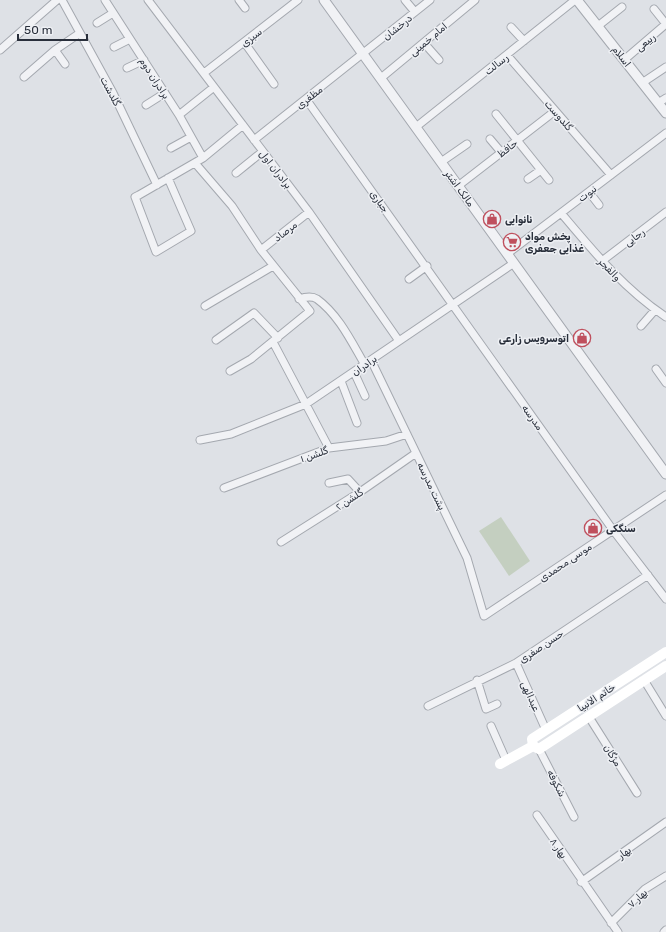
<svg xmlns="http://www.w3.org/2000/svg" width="666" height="932" font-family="Rubik,'Noto Naskh Arabic',sans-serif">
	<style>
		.park { fill: #c4cfc0 }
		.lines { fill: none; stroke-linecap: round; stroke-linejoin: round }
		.minor-casing { stroke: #a4a8af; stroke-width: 9 }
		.tertiary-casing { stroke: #a4a8af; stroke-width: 11 }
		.minor { stroke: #f1f2f5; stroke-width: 7 }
		.tertiary { stroke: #f1f2f5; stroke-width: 9 }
		.secondary { stroke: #fff; stroke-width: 10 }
		.labels { text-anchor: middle; stroke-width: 3; stroke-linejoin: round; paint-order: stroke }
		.street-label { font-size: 10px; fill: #292f3b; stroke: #eef0f4 }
		.poi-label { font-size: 10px; font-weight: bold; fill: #292f3b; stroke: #eef0f4; text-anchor: start }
	</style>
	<rect width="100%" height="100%" fill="#dee1e6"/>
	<path class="park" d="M501 517 530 561 509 576 479 531Z"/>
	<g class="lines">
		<defs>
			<path id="minor" d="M62 0 113 93 157 185
				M105 0 179 115 203 158
				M148 0 309 212 399 341
				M239 0 245 8
				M405 0 415 12
				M654 9 666 24
				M97 23 113 13
				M598 26 622 7
				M511 27 524 41
				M244 42 274 84
				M424 43 439 60
				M114 47 130 39
				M0 50 57 0
				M55 50 65 64
				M507 55 611 175
				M624 60 666 24
				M127 68 144 60
				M204 73 298 0
				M24 77 55 50 80 33
				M381 78 475 0
				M642 83 666 67
				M306 99 613 530 666 599
				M658 103 666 98
				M146 105 165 93
				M496 114 549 180
				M179 115 214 87
				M416 127 575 0
				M490 139 501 152
				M254 140 430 0
				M171 148 191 137
				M441 162 467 144
				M195 163 232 206 261 250 310 311 251 359 230 371
				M236 173 262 152
				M168 178 191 231 156 252 135 197 139 195 203 158 243 125
				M528 179 541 170
				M458 186 555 111
				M589 192 599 205
				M561 213C593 251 624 289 666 317
				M261 250 309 212
				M507 254 666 133
				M602 261 666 212
				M409 279 427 266
				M299 299C305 297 312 296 317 299 339 315 352 343 365 365
				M205 306 273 266
				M641 326 655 310
				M216 340 254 313 278 338
				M273 342 329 448
				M371 360 467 558 484 616 666 495
				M656 369 666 383
				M354 372 365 396
				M341 381 357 423
				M200 440 231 434 306 404 514 263
				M329 483 348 479 360 492
				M224 488 329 448 386 441 407 434
				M281 542 360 492 416 453
				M516 663 546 730
				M477 680 486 709 497 704
				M644 680 666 716
				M428 706 516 663 648 575
				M589 717 637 793
				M491 726 506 760
				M539 749 574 817
				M537 815 618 932
				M581 882 666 822
				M611 923 645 889 666 876
				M664 932 666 930"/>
			<path id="tertiary" d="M324 0 666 474
				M577 0 666 113"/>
		</defs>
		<use href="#minor" class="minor-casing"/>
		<use href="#tertiary" class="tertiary-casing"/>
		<use href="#minor" class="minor"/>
		<use href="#tertiary" class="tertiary"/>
		<path class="secondary" d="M533 746 532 739 666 652
			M533 746 539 749 666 666
			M500 764 533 746"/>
	</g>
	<defs>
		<symbol id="shop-ring" viewBox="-11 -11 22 22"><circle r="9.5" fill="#eef0f4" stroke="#bf505e" stroke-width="1.5"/><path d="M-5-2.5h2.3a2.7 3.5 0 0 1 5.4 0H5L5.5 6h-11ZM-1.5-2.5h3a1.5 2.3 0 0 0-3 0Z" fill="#bf505e"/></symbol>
		<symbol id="supermarket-ring" viewBox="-11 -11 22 22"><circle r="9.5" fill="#eef0f4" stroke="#bf505e" stroke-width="1.5"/><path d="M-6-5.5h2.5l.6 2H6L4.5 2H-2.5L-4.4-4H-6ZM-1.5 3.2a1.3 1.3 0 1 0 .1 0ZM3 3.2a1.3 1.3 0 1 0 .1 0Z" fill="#bf505e"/></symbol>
	</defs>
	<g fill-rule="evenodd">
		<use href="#shop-ring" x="482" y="209" width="20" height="20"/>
		<use href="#supermarket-ring" x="502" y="232" width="20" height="20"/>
		<use href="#shop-ring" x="572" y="328" width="20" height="20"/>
		<use href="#shop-ring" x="583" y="518" width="20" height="20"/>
	</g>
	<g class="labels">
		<g class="street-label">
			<text transform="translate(397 27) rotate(-39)" y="4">درخشان</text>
			<text transform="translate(251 37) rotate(-38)" y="4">سبزی</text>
			<text transform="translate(428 39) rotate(-40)" y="4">امام خمینی</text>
			<text transform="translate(645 42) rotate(-40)" y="4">ربیعی</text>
			<text transform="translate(622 56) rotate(52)" y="4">اسلام</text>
			<text transform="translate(496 64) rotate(-39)" y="4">رسالت</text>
			<text transform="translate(155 78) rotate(57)" y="4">برادران دوم</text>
			<text transform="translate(111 91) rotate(62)" y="4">گلدشت</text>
			<text transform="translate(309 97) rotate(-38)" y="4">مظفری</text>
			<text transform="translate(559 115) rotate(49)" y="4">گلدوست</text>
			<text transform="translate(507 148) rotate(-38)" y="4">حافظ</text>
			<text transform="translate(276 169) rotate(52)" y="4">برادران اول</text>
			<text transform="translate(460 188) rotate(54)" y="4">مالک اشتر</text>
			<text transform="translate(587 193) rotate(-37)" y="4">نبوت</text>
			<text transform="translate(380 201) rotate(54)" y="4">جباری</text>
			<text transform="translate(285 231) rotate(-38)" y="4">مرصاد</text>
			<text transform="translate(634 237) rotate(-38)" y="4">رجایی</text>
			<text transform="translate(610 269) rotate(46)" y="4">والفجر</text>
			<text transform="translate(364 365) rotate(-35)" y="4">برادران</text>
			<text transform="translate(533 417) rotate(55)" y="4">مدرسه</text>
			<text transform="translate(314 454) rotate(-19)" y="4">گلشن ۱</text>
			<text transform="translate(432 486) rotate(64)" y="4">پشت مدرسه</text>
			<text transform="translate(349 499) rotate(-33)" y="4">گلشن ۲</text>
			<text transform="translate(565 562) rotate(-34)" y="4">موسی محمدی</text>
			<text transform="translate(541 646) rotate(-34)" y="4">حسن صفری</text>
			<text transform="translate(531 696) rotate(66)" y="4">عبدالهی</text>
			<text transform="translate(596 697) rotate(-33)" y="4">خاتم الانبیا</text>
			<text transform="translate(613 755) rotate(57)" y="4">مژگان</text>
			<text transform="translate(557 783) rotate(63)" y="4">شکوفه</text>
			<text transform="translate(559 848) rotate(56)" y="4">بهار ۸</text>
			<text transform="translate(624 852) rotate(-35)" y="4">بهار</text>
			<text transform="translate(637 898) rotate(-43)" y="4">بهار ۷</text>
		</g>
		<g class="poi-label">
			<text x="505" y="223">نانوایی</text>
			<text x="525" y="240">پخش مواد<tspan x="525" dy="12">غذایی جعفری</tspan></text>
			<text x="569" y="342" text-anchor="end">اتوسرویس زارعی</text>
			<text x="606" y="532">سنگکی</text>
		</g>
	</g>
	<path d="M18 34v6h69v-6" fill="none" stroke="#292f3b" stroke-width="2"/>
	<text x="24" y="34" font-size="12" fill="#292f3b" stroke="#eef0f4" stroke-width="3" paint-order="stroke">50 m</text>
</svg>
